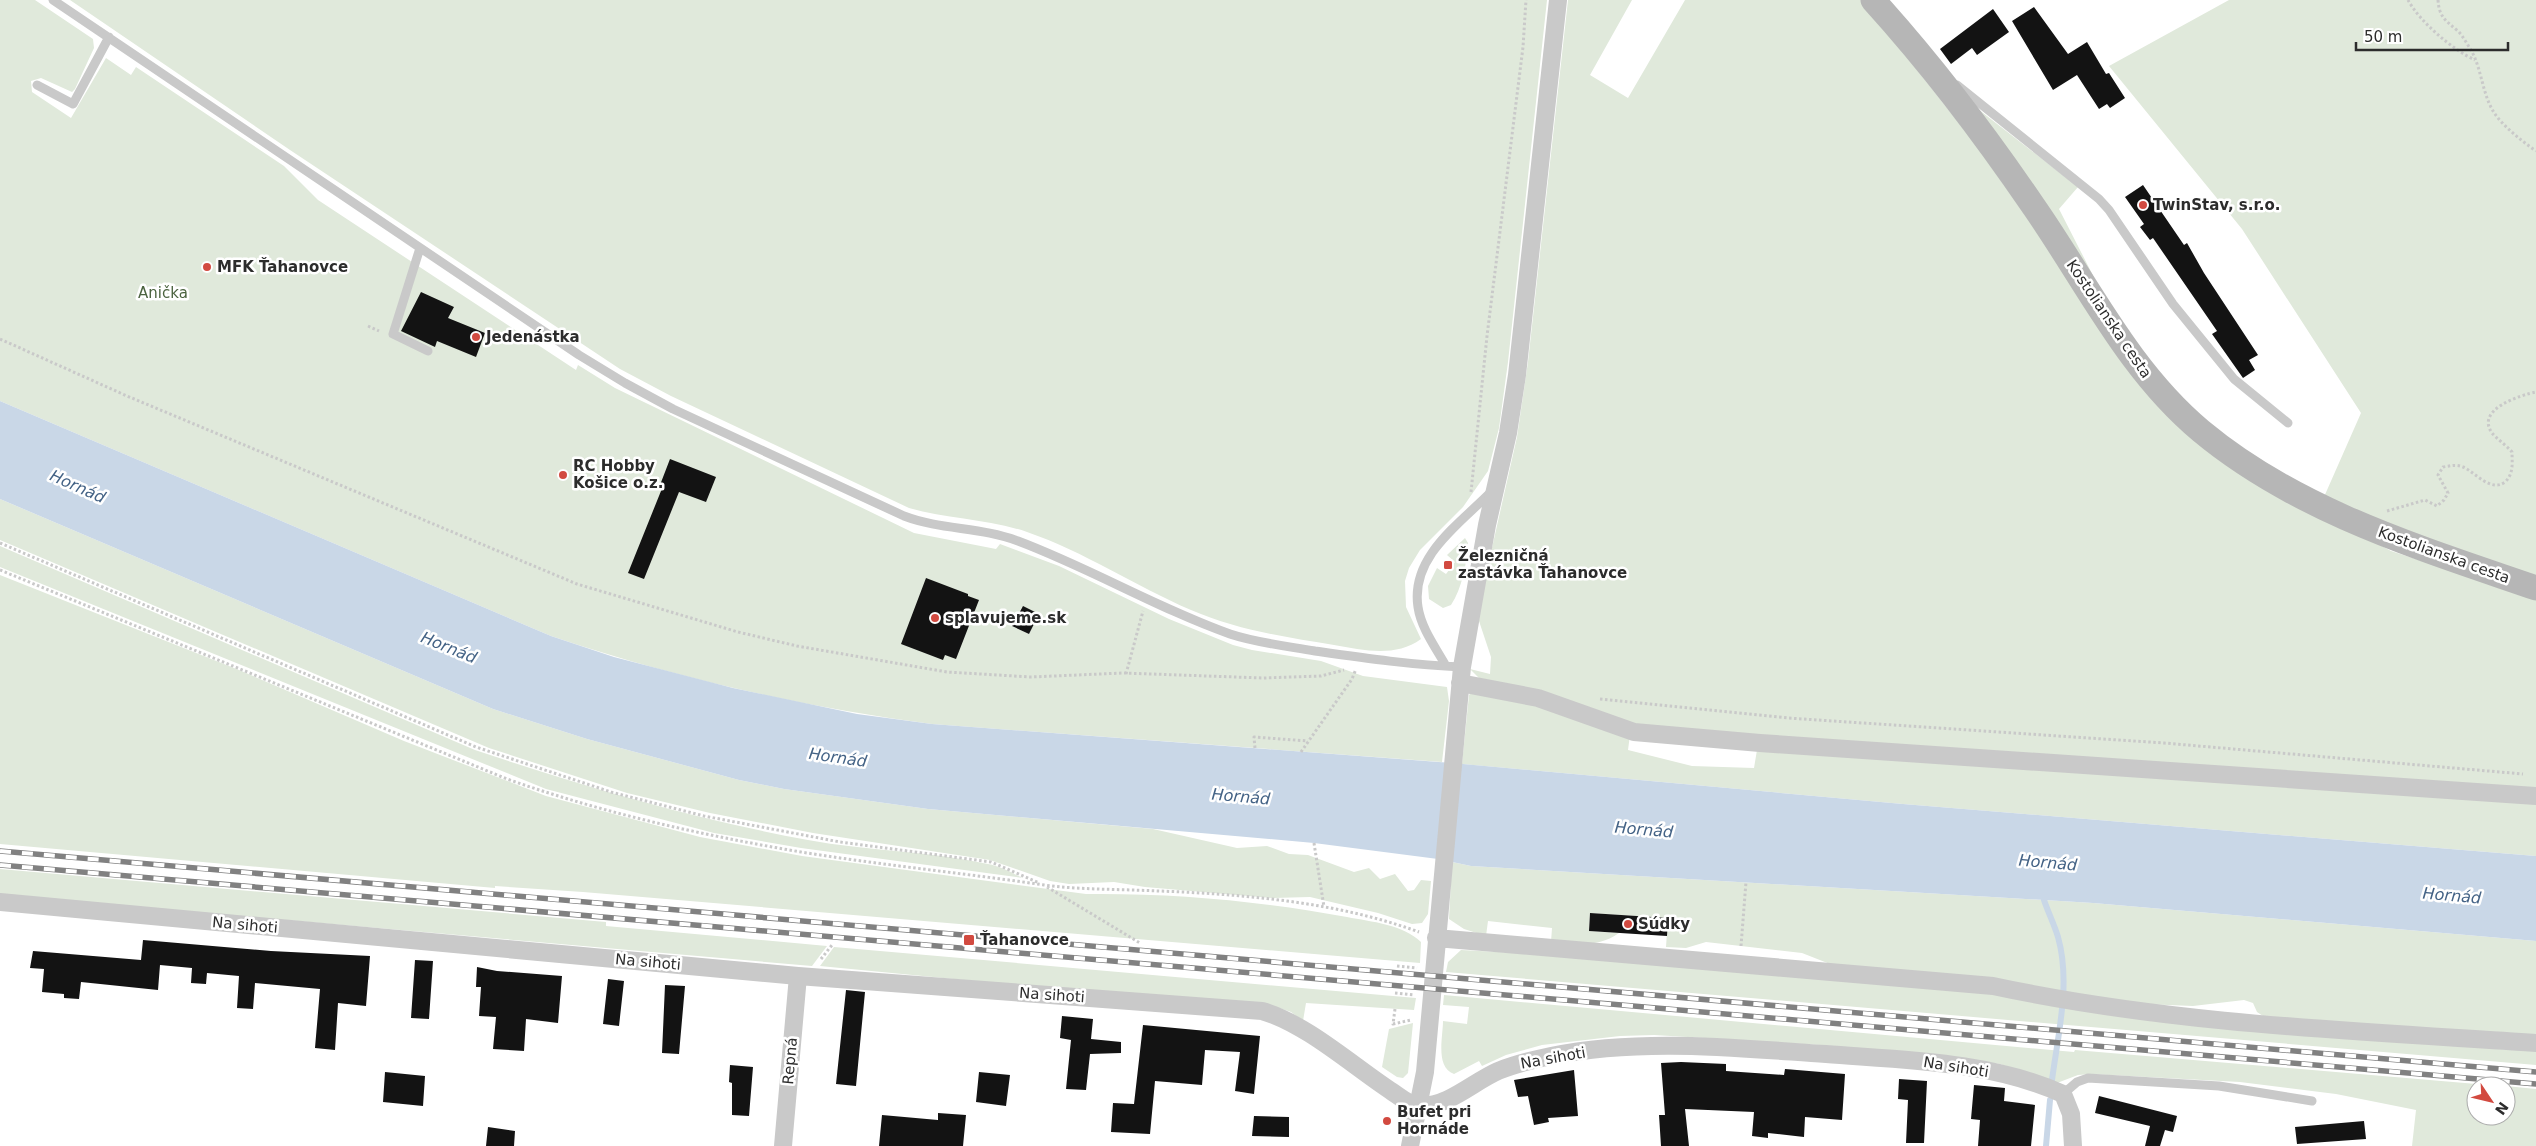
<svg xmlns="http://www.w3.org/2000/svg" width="2536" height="1146" font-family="'DejaVu Sans',sans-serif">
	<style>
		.green { fill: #e0e9db; fill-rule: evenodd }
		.water { fill: #c9d7e7 }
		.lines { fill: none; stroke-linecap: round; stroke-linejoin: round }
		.stream { stroke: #c9d7e7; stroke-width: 6 }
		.building { fill: #131313 }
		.path { stroke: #c9c9c9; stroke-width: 3; stroke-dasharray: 2.5 2.5; stroke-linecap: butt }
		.lane { stroke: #c9c9c9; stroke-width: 9 }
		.street { stroke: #c9c9c9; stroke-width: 18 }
		.secondary { stroke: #b6b6b6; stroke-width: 25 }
		.rail-casing { stroke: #818181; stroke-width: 5.5 }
		.rail { stroke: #fff; stroke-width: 4; stroke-dasharray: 11; stroke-linecap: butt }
		.poi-dot { fill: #d24a40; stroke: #fff; stroke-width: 2 }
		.labels { text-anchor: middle; stroke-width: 5; stroke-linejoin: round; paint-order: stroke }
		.poi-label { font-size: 15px; font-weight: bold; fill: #2c2c2c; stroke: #fff; text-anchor: start }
		.park-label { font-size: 15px; fill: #4b633f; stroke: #fff }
		.street-label { font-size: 15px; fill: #2c2c2c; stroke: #fff }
		.water-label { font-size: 16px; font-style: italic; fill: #436285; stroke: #fff }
	</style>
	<rect width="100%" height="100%" fill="#fff"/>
	<path class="green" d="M0 0H35L93 39 94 48 75 89 72 92 41 78 31 81 32 92 71 118 106 58 131 75 136 67 284 166 318 200 576 370 578 365 615 388 914 533 996 549 1000 544 1059 566 1169 619 1233 645 1252 650 1321 661 1363 676 1447 687 1449 701 1442 762 932 724C802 707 676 678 551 636L0 401ZM1022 607 1039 614 1029 634 1012 626Z
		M70 0H1547L1508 362 1499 428 1488 471 1463 507 1420 550 1409 568 1405 581 1406 607 1421 639C1395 658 1363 650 1334 645 1285 637 1237 630 1191 610 1135 586 1085 552 1027 532 989 519 948 519 909 508L671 396 620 369 290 150Z
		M1568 0H1632L1590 75 1628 98 1685 0H1862L1980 150 2140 381 2351 529 2391 551 2536 598V790L1636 726 1480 679 1470 669 1490 674 1491 657 1479 621 1480 601 1517 437 1528 362Z
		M2229 0H2536V588L2320 506 2361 413 2242 229 2109 66Z
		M1978 109 2078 187 2059 209 2103 295Z
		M0 499 493 709 587 739 739 780 784 789 928 809 1153 829 1237 848 1267 846 1289 854 1308 855 1354 872 1369 868 1380 879 1395 874 1408 891 1414 890 1421 880 1431 881 1428 914 1422 923 1412 924 1378 913 1310 897 1273 898 1145 887 1114 882 1069 884 1050 881 990 860 813 833 710 813 627 793 489 748 0 540Z
		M1465 538 1468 543C1467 562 1462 589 1451 605L1443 608 1429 599 1428 586 1437 568 1446 574 1455 562 1447 555Z
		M0 546 475 750C585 787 694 819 808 840 867 851 929 851 988 864 1000 866 1012 873 1023 878L801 848 714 833 546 789 0 567Z
		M0 575 239 670 404 741 546 796 700 837 802 856 1086 894C1173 893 1261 901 1347 917 1372 922 1402 924 1421 942L1420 963 583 892 495 886V888L0 844Z
		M1471 693 1525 700 1630 735 1628 750 1692 766 1754 768 1757 750 2536 803V856L1903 804 1462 764 1469 695Z
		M1452 862 1471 866 2093 903 2536 941V1037L2263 1016 2257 1012 2253 1003 2244 1000 2193 1006 2118 1003 1830 964 1802 953 1706 942 1686 948 1666 947 1668 918 1590 913 1589 931 1619 933C1598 948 1576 944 1551 942L1552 928 1488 921 1486 936 1464 929 1449 919Z
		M0 869 606 922V926L827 946 812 966 57 900 0 894Z
		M834 947 1416 998 1414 1010 1306 1003 1303 1021 1291 1012 1265 1003 1026 986 820 966Z
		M1461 950 1570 956 1899 984 2536 1048V1065L1446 972 1448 962Z
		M1444 995 2074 1052 2075 1050 2500 1086H2476V1116H2506V1086L2536 1089V1146H2412L2416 1110 2336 1094 2240 1082 2091 1074 2078 1075 2057 1083 2000 1064 1952 1057 1820 1045 1654 1035 1620 1036 1542 1045 1506 1055 1482 1066 1479 1061 1454 1074C1435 1067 1443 1037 1443 1021L1467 1024 1469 1007 1443 1005Z
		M1413 1023 1408 1073 1403 1078 1397 1077 1382 1067 1389 1029Z"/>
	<path class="water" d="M0 401 551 636 614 657 733 688 857 714 932 724 1452 763 1903 804 2536 856V941L2093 903 1471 866 1438 859 1314 843 928 809 784 789 739 780 587 739 493 709 0 499Z"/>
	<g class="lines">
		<path class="stream" d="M2044 900C2048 912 2054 924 2058 937 2071 983 2058 1034 2052 1080
			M2046 1146 2050 1100"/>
	</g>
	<path class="building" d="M2034 7 2068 54 2087 42 2106 74 2109 73 2125 98 2110 108 2107 104 2099 109 2077 75 2053 90 2012 21Z
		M1993 9 2009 32 1977 55 1972 48 1951 64 1940 49Z
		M2143 185 2184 245 2187 243 2204 273 2258 355 2249 360 2255 370 2243 378 2212 334 2217 331 2153 238 2150 240 2140 227 2144 224 2125 197Z
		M421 292 454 307 448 318 485 333 476 357 437 341 435 347 401 331Z
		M670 459 716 477 706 502 679 492 644 579 628 573 663 486 660 485Z
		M926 578 968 594V596L979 600 956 659 945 655 943 660 901 644Z
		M1023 606 1039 614 1029 634 1012 626Z
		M1590 913 1668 918 1667 936 1589 931Z
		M143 940 271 951 370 956 366 1006 338 1003 335 1050 315 1048 320 989 255 983 253 1009 237 1008 239 976 207 973 206 984 191 983 192 968 160 965 158 990 81 982 79 999 64 998V994L42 992 44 969 30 968 33 951 141 960Z
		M415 960 433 961 429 1019 411 1018Z
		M477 967 497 971 562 976 558 1023 526 1019 524 1051 493 1049 496 1017 479 1016 481 987H476Z
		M608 979 624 981 619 1026 603 1024Z
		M665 985 685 986 679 1054 662 1053Z
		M846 990 865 992 856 1086 836 1084Z
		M1062 1016 1093 1019 1091 1039 1121 1042V1053L1090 1054 1086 1090 1066 1089 1071 1040 1060 1038Z
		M1143 1025 1260 1036 1254 1094 1235 1091 1240 1052 1205 1050 1202 1085 1155 1081 1150 1134 1111 1132 1113 1103 1134 1104Z
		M1681 1062 1726 1064V1071L1784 1075 1785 1069 1845 1074 1842 1120 1805 1117 1804 1137 1768 1133V1138L1752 1136 1754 1112 1685 1109 1689 1146H1661L1659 1115H1665L1661 1063Z
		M730 1065 753 1067 749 1116 732 1115V1083L729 1082Z
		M1574 1070 1578 1116 1548 1118 1549 1122 1534 1125 1528 1096 1518 1097 1514 1080Z
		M385 1072 425 1076 423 1106 383 1102Z
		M979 1072 1010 1075 1006 1106 976 1102Z
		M1899 1079 1927 1081 1924 1143H1906L1908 1100 1898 1099Z
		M1974 1085 2005 1088 2004 1101 2035 1105 2031 1146H1978L1980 1120 1971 1119Z
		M2099 1096 2177 1116 2173 1132 2165 1130 2160 1146H2145L2150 1126 2095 1113Z
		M938 1113 966 1115 963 1146H879L882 1115 938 1120Z
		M1254 1116 1289 1117V1137L1252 1136Z
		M2364 1121 2366 1139 2297 1144 2295 1127Z
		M488 1127 515 1131 514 1146H486Z"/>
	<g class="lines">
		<path class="path" d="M2408 0C2420 22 2453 50 2475 60
			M2438 0C2439 17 2446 21 2458 31 2463 36 2467 44 2471 50 2483 71 2482 99 2498 118 2509 131 2522 141 2536 151
			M368 326 379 331
			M0 339 127 396 577 584 738 632 797 646 947 672 1031 677 1123 673 1263 678 1321 676 1344 670
			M1471 492 1487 336 1523 47 1526 0
			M2387 511 2425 500 2437 506 2444 500 2448 493 2438 475 2443 467C2450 466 2456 464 2463 467 2475 472 2491 493 2505 482 2514 474 2512 462 2512 452 2506 445 2497 439 2492 433 2475 409 2521 395 2536 392
			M0 543 476 747 611 792 704 816 840 842 991 862 1039 883
			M0 570 507 779C603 813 701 835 801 852 881 865 963 873 1044 885 1074 889 1102 889 1131 890 1227 893 1329 899 1419 932
			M1126 674 1143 611
			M1600 699 1788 718 2164 743 2523 774
			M1255 748 1254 737 1308 741
			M1301 752 1352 679 1356 669
			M1314 843 1324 907
			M1047 887 1140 943
			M1741 946 1746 882
			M821 959 832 945
			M1397 966 1417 968
			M1395 993 1414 995
			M1395 1009 1393 1024 1411 1020"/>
		<path class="lane" d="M53 0 579 355 625 383 673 409 904 516C941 530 981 527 1018 541 1090 568 1157 608 1230 634 1257 643 1286 646 1315 651 1364 658 1412 665 1462 667
			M37 85 73 104 109 37
			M1957 85 2099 199 2109 210 2173 304 2234 379 2288 423
			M420 248 393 334 428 351
			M1446 666C1436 648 1421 628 1418 607 1410 556 1461 523 1492 491
			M2063 1094 2077 1082 2088 1078 2219 1086 2312 1101"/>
		<path class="street" d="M1460 683 1538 698 1634 732 1760 743 2536 796
			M0 902 798 976 1262 1011C1305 1023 1353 1066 1391 1091 1399 1096 1411 1107 1421 1106 1449 1106 1473 1082 1498 1071 1515 1064 1532 1060 1551 1056 1642 1038 1734 1048 1826 1054 1904 1060 1991 1061 2063 1094L2071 1114 2073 1146
			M1436 938 1993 986C2170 1024 2355 1031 2536 1043
			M783 1146 798 976
			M1410 1146 1425 1072 1462 667 1487 525 1508 433 1517 375 1558 0"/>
		<path class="secondary" d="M1873 0C1931 64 1985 135 2034 207 2087 283 2128 370 2201 431 2297 511 2420 548 2536 588"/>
		<defs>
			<path id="rail" d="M0 851 2536 1072
				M0 865 2536 1084"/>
		</defs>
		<use href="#rail" class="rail-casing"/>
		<use href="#rail" class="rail"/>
	</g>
	<g class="poi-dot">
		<circle cx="2143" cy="205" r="5"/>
		<circle cx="207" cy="267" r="5"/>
		<circle cx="476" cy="337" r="5"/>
		<circle cx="563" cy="475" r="5"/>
		<rect x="1443" y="560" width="10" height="10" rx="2.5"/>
		<circle cx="935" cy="618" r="5"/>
		<circle cx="1628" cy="924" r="5"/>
		<rect x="963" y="934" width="12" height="12" rx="2.5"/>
		<circle cx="1387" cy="1121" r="5"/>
	</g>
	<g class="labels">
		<g class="poi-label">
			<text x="2153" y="210">TwinStav, s.r.o.</text>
			<text x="217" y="272">MFK Ťahanovce</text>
			<text x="486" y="342">Jedenástka</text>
			<text x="573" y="471">RC Hobby<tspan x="573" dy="17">Košice o.z.</tspan></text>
			<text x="1458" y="561">Železničná<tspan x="1458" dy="17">zastávka Ťahanovce</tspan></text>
			<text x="945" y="623">splavujeme.sk</text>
			<text x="1638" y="929">Súdky</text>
			<text x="980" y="945">Ťahanovce</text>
			<text x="1397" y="1117">Bufet pri<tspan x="1397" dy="17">Hornáde</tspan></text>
		</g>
		<g class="park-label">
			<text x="163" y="298">Anička</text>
		</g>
		<g class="street-label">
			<text transform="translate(2109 319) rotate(56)" y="5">Kostolianska cesta</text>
			<text transform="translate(2444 555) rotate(20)" y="5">Kostolianska cesta</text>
			<text transform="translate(245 925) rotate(5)" y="5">Na sihoti</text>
			<text transform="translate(648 962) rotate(5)" y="5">Na sihoti</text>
			<text transform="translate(1052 995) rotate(4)" y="5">Na sihoti</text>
			<text transform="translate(1553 1058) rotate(-10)" y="5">Na sihoti</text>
			<text transform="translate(790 1061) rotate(-85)" y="5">Repná</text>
			<text transform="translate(1956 1067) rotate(9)" y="5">Na sihoti</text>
		</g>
		<g class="water-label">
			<text transform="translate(78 486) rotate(24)" y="6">Hornád</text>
			<text transform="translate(449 647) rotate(22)" y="6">Hornád</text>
			<text transform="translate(838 757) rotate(8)" y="6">Hornád</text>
			<text transform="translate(1241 796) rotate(5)" y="6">Hornád</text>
			<text transform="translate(1644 829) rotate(5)" y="6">Hornád</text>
			<text transform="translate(2048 862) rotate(5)" y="6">Hornád</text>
			<text transform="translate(2452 895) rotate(5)" y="6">Hornád</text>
		</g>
	</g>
	<g transform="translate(2491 1101) rotate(125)"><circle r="24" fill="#ffffff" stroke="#ababab"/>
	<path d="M0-4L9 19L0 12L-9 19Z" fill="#d24a40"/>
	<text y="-8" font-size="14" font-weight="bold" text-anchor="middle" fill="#2c2c2c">N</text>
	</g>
	<path d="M2356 42v8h152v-8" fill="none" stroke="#2c2c2c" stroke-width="2.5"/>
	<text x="2364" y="42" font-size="15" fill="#2c2c2c" stroke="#ffffff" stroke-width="4" paint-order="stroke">50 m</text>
</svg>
